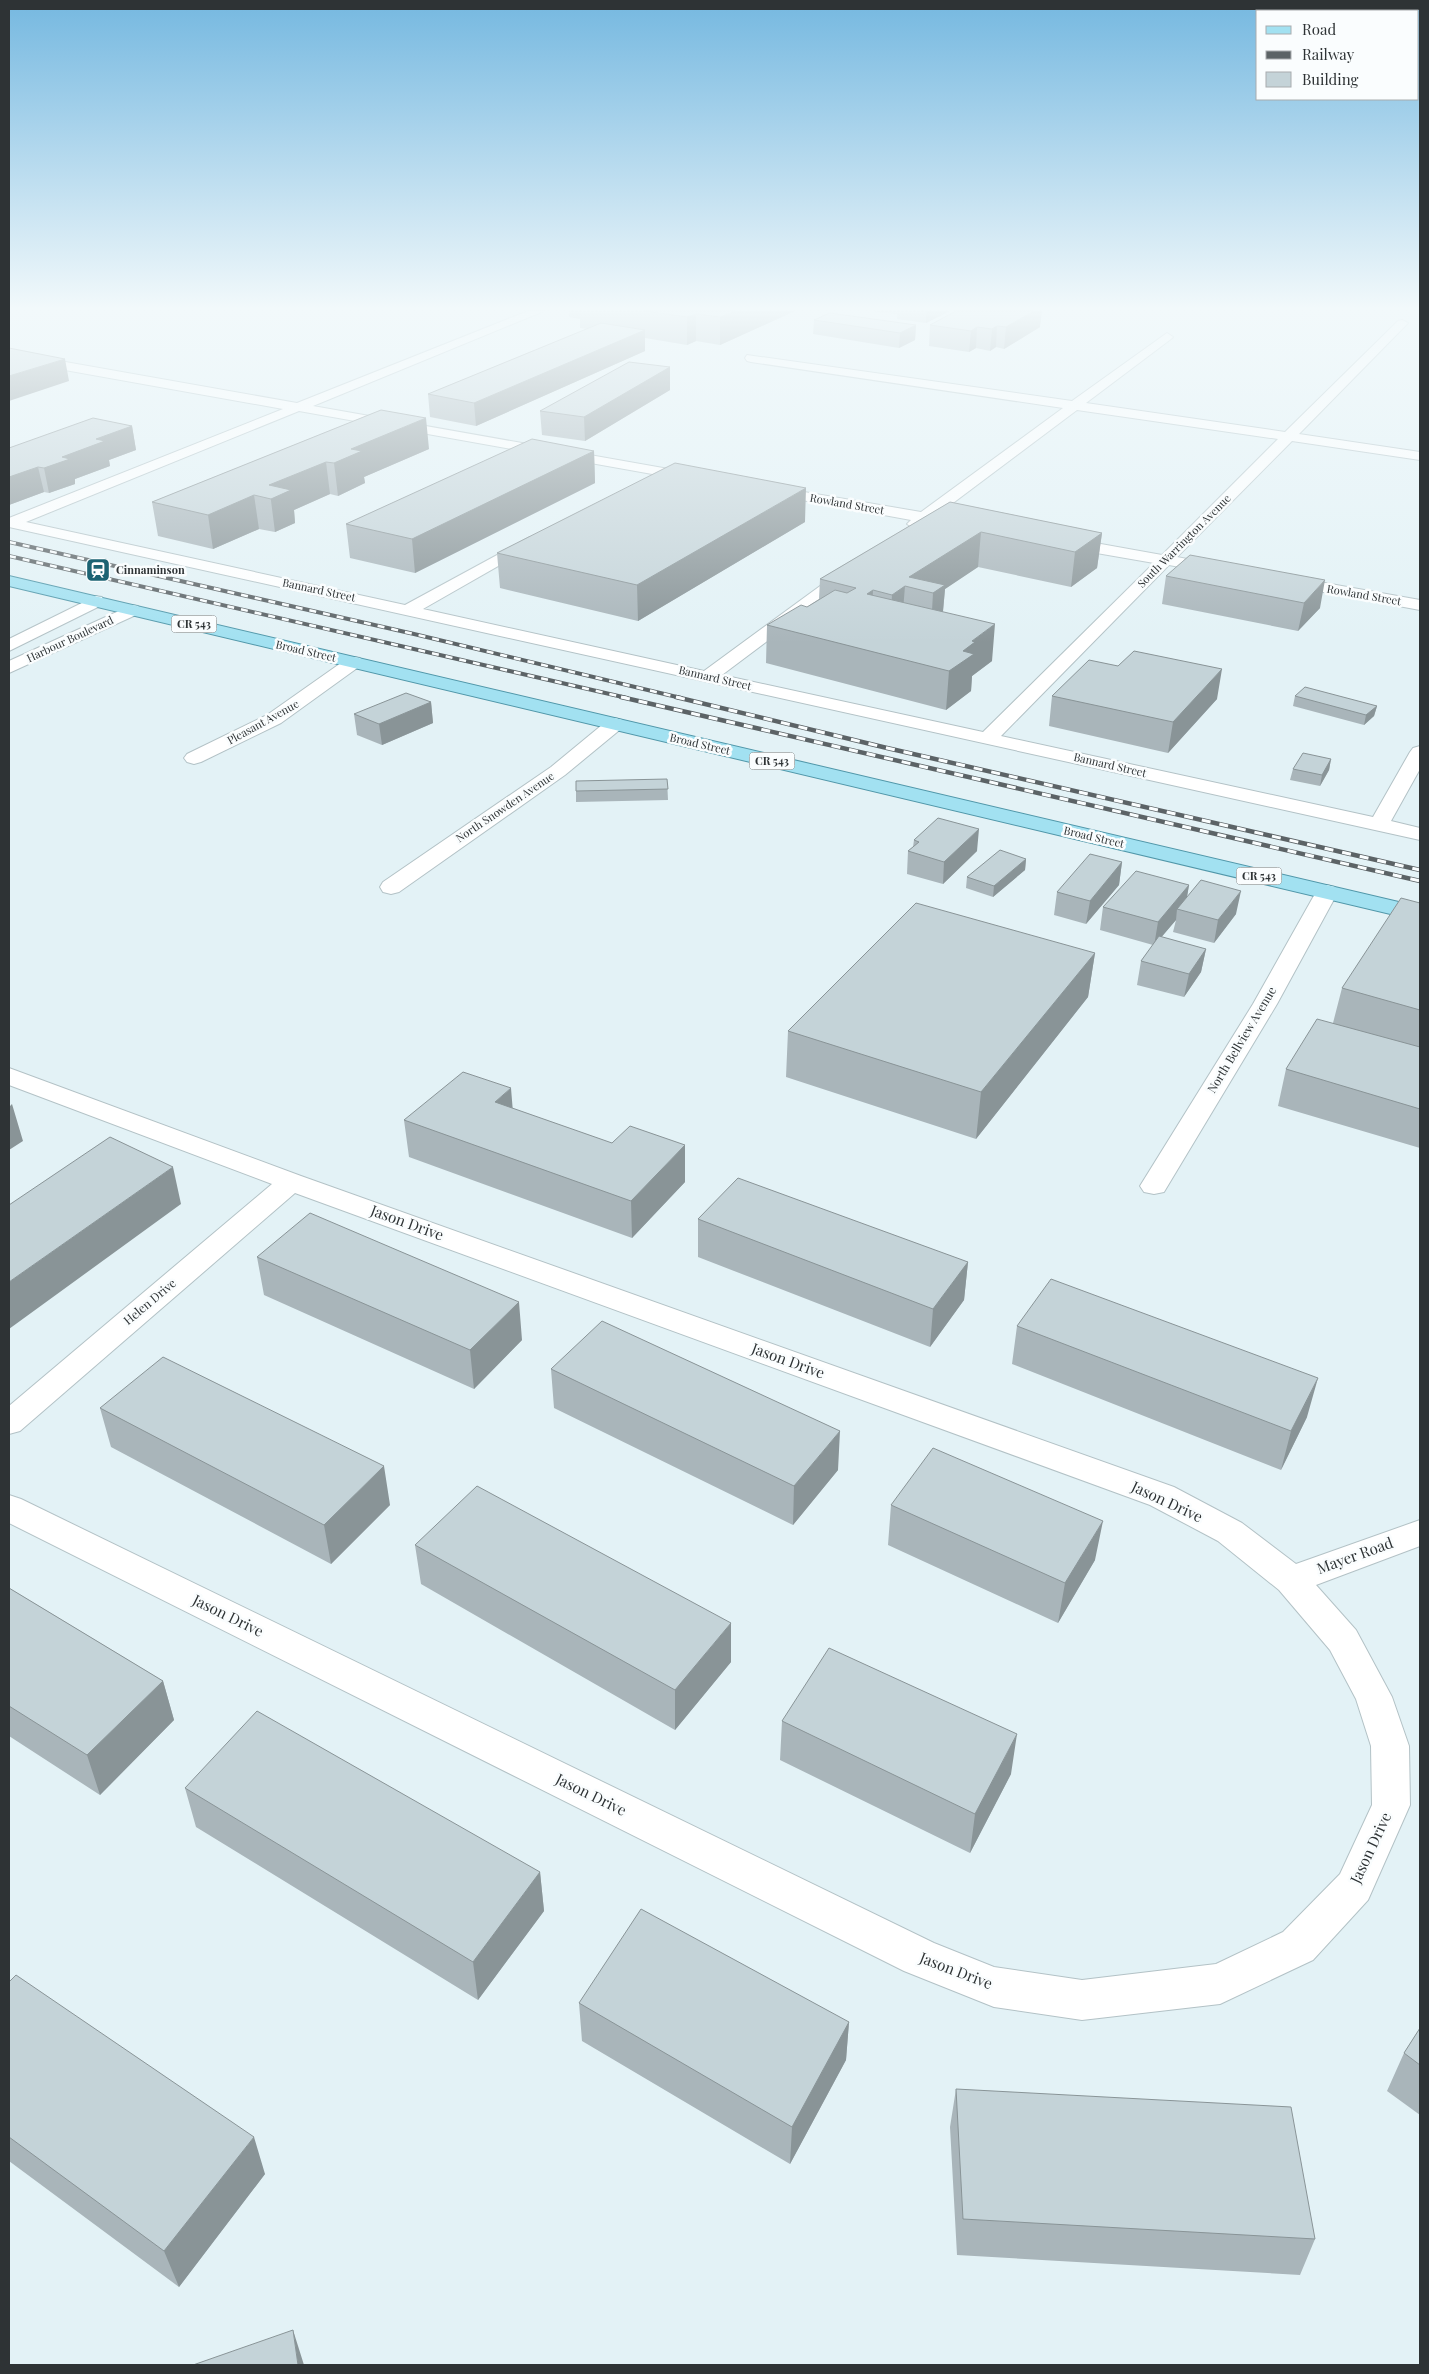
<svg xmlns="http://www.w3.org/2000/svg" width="1429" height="2374" font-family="'Playfair Display',serif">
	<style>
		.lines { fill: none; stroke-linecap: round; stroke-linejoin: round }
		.minor-casing { stroke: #b3c2c6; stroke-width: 2 }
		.primary-casing { stroke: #5197a9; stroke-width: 2 }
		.minor { fill: #fff; fill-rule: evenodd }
		.primary { fill: #a2e1f1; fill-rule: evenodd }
		.rail-far1-casing { stroke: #5c6366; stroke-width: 4 }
		.rail-casing { stroke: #5c6366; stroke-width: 4.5 }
		.rail-far1 { stroke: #fafdfe; stroke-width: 2.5; stroke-dasharray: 7; stroke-linecap: butt }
		.rail { stroke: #fafdfe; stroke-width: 3; stroke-dasharray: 9; stroke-linecap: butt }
		.wall { fill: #a9b5ba }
		.shaded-wall { fill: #899497 }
		.building { fill: #c4d3d8; stroke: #899497 }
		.labels { text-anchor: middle; stroke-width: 5; stroke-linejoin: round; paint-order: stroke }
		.far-street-label { font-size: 11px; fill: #2e3335; stroke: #fafdfe }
		.far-poi-label { font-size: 11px; font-weight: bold; fill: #2e3335; stroke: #fafdfe; text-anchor: start }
		.shield { fill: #fafdfe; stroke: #6b7071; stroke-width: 1 }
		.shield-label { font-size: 11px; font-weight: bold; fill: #2e3335 }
		.street-label { font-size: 12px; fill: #2e3335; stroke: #fafdfe }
		.near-street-label { font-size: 15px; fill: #2e3335; stroke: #fafdfe }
	</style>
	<rect width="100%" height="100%" fill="#e3f2f6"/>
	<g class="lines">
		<defs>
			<path id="minor" d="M528 311H544L313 406 697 474 702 475 704 478 702 481 697 482 299 411 26 522 405 605 530 537 535 539 538 542 535 545 423 609 704 671 842 570H854L856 573 854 576 722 675 983 732 1154 563 1062 547 1054 542 1057 539 1062 537 1162 555 1278 439 1077 410 937 515 966 521 969 524 966 527 961 529 927 522 915 529 907 524 911 520 769 494 762 490 769 486 921 512 1063 408 751 362 747 361 745 358 747 355 1072 401 1167 333 1173 337 1171 339 1086 403 1285 432 1398 321 1402 320 1408 323 1406 325 1299 434 1420 452V460L1292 441 1177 557 1223 566 1225 569 1223 572 1217 574 1169 565 1001 736 1373 817 1410 752 1413 748 1420 746V769L1391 821 1420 828V840L9 527V518L283 409 9 360V352L297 403Z
				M1286 576 1420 600V610L1280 584 1278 581 1280 578Z
				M96 596 102 597 104 601 102 605 9 651V639Z
				M132 605 138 606 140 610 138 614 9 673V661Z
				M354 657 360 658 363 662 360 666 281 723 201 762 194 764 187 762 184 758 187 754 267 715 348 658Z
				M615 718 622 720 624 724 622 728 565 775 399 892 391 894 383 892 380 887 383 882 551 767 608 720Z
				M1327 885 1335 887 1338 892 1277 1004 1164 1192 1154 1194 1144 1192 1140 1186 1253 1004 1316 892 1319 887Z
				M9 1068 301 1176 1174 1487 1242 1523 1296 1564 1420 1520V1546L1316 1585 1356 1630 1392 1697 1409 1746 1410 1805 1368 1900 1313 1960 1220 2004 1082 2020 994 2007 904 1971 9 1523V1495L21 1499 934 1943 994 1967 1082 1980 1216 1964 1283 1932 1340 1874 1372 1805 1371 1746 1356 1699 1330 1650 1279 1590 1218 1541 1150 1505 295 1193 20 1431 9 1434V1406L272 1184 9 1085Z"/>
			<path id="primary" d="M9 576 1420 907V921L9 586Z"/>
		</defs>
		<use href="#minor" class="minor-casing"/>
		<use href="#primary" class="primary-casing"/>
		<use href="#minor" class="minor"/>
		<use href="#primary" class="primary"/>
		<defs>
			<path id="rail-far1" d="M9 542 414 634 681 698
				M9 556 627 698"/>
			<path id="rail" d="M621 697 1420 881
				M676 697 887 748 1420 870"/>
		</defs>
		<use href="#rail-far1" class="rail-far1-casing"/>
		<use href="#rail" class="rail-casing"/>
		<use href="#rail-far1" class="rail-far1"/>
		<use href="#rail" class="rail"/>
	</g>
	<path class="wall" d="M569 311H795L720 345 696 341 687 345 645 338V351L476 426 430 417 428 394 587 329 580 328V319L569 317Z
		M869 311H950L926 323 897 319V314Z
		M814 320 916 325 915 340 899 348 813 334Z
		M930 325 1040 327 1004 349 996 347 990 351 976 348 969 352 929 346Z
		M670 367V390L585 441 542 435 540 411Z
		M381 410 429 449 364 477 365 483 338 496 330 494 294 510 295 523 275 532 259 529 213 549 158 536 152 502Z
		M132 426 136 450 109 460 110 466 75 479V484L49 493 44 492 9 505V448Z
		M594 451 595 483 415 573 350 558 346 524Z
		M950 502 1102 533 1097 568 1071 587 978 567 945 589 943 612 992 661 972 676 971 691 946 710 766 663 767 625 807 607 819 599 820 579Z
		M805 522 638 621 500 588 497 553Z
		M1190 555 1320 608 1298 631 1162 604 1166 576Z
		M1118 666 1217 699 1168 753 1049 726 1052 696Z
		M1295 696 1377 706 1374 716 1364 725 1293 706Z
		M431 702 433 723 382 745 357 735 354 714Z
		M1331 759 1329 770 1320 786 1290 780 1293 769Z
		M667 779 668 800 576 802V791Z
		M914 840 977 851 943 884 907 874 908 851 913 847Z
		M1026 859 1025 870 993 897 966 888 967 877Z
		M1122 862 1119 885 1086 924 1054 915 1057 892Z
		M1189 885 1187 897 1236 914 1214 943 1173 932 1176 920 1161 937 1206 949 1201 972 1184 997 1137 985 1141 961 1153 945 1100 930 1103 907Z
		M1420 903V1148L1278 1106 1286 1069 1333 1023 1342 988Z
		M1095 953 1088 997 976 1139 786 1077 788 1031Z
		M512 1108 685 1182 632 1238 409 1157 404 1120Z
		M698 1219 968 1262 964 1300 930 1347 698 1257Z
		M257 1257 522 1340 474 1389 264 1295Z
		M1017 1326 1307 1417 1281 1470 1012 1364Z
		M551 1369 838 1470 793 1525 554 1408Z
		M100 1408 390 1505 331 1564 111 1447Z
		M891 1505 1095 1560 1058 1623 888 1545Z
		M415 1545 731 1662 675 1730 421 1584Z
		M9 1588 163 1681 174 1720 100 1795 9 1736Z
		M782 1721 1011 1774 970 1853 780 1760Z
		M185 1788 540 1872 544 1911 478 2000 196 1827Z
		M9 1982 265 2174 179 2287 9 2161Z
		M579 2003 849 2022 846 2060 790 2164 582 2041Z
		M1420 2028V2115L1387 2091 1404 2053Z
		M956 2089 1315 2239 1300 2275 957 2255 950 2127Z"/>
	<path class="shaded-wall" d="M735 311H795L720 345V317Z
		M926 311H950L926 323Z
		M1034 311H1042L1040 327 1004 349 1006 327Z
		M696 314V341L687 345V317Z
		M916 325 915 340 899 348 900 333Z
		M997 326 996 347 990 351 992 329Z
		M977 327 976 348 969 352 971 331Z
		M645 330V351L476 426 474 403Z
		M65 359 69 381 9 401V376Z
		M670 367V390L585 441 584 417Z
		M426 418 429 449 364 477 365 483 338 496 334 463 351 449Z
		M132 426 136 450 109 460 110 466 75 479V484L49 493 44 468 62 457 96 439Z
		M594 451 595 483 415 573 412 539Z
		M326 462 330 494 294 510 295 523 275 532 269 485Z
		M38 467 44 492 9 505V477Z
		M806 488 805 522 638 621 637 585Z
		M254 495 259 529 213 549 208 515Z
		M981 532 978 567 945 589 942 621 931 629 933 593 909 577Z
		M1102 533 1097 568 1071 587 1075 552Z
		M1325 580 1320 608 1298 631 1304 603Z
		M905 586 902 623 890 631 892 595Z
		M873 590 871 626 867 594Z
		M995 624 992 661 972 676 971 691 946 710 949 671 963 651 972 641Z
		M1222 669 1217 699 1168 753 1173 722Z
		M431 702 433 723 382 745 379 724Z
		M1377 706 1374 716 1364 725 1366 715Z
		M1331 759 1329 770 1320 786 1322 775Z
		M979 829 977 851 943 884 944 862Z
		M1026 859 1025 870 993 897 994 886Z
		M1122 862 1119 885 1086 924 1090 901Z
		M1189 885 1185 908 1177 909 1176 920 1154 946 1158 922Z
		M1241 891 1236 914 1214 943 1218 920Z
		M1206 949 1201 972 1184 997 1189 974Z
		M1095 953 1088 997 976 1139 981 1092Z
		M511 1088 514 1125 495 1102Z
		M12 1104 23 1141 9 1150V1107Z
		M685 1145V1182L632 1238 631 1201Z
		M173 1167 181 1204 9 1329V1282Z
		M968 1262 964 1300 930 1347 933 1309Z
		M519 1302 522 1340 474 1389 470 1350Z
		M1318 1378 1307 1417 1281 1470 1291 1431Z
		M840 1431 838 1470 793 1525 794 1486Z
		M384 1466 390 1505 331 1564 324 1525Z
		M1103 1521 1095 1560 1058 1623 1065 1583Z
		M731 1623V1662L675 1730V1690Z
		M163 1681 174 1720 100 1795 87 1755Z
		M1017 1734 1011 1774 970 1853 975 1814Z
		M540 1872 544 1911 478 2000 473 1962Z
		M849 2022 846 2060 790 2164 792 2127Z
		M254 2137 265 2174 179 2287 164 2251Z
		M293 2330 304 2365H298Z"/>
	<path class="building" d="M645 311H735L720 317 696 314 687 317Z
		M956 311H1034L1006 327 997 326 992 329 977 327 971 331 930 325Z
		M830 313 916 325 900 333 814 320Z
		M601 323 645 330 474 403 428 394Z
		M9 348 65 359 9 376Z
		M629 362 670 367 584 417 540 411Z
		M381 410 426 418 351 449 362 451 334 463 326 462 269 485 291 490 271 499 254 495 208 515 152 502Z
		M93 418 132 426 96 439 105 441 62 457 70 459 44 468 38 467 9 477V448Z
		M532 439 594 451 412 539 346 524Z
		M675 463 806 488 637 585 497 553Z
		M950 502 1102 533 1075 552 981 532 909 577 945 585 933 593 905 586 892 595 873 590 867 594 995 624 972 641 975 642 963 651 974 654 949 671 767 625 801 605 807 607 835 590 847 593 856 588 820 579Z
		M1190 555 1325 580 1304 603 1166 576Z
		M1134 651 1222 669 1173 722 1052 696 1089 660 1118 666Z
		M1305 687 1377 706 1366 715 1295 696Z
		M406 693 431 702 379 724 354 714Z
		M1303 753 1331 759 1322 775 1293 769Z
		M667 779 668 789 576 791V781Z
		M938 818 979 829 944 862 908 851 919 842 914 840Z
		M1000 850 1026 859 994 886 967 877Z
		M1090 854 1122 862 1090 901 1057 892Z
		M1136 871 1189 885 1158 922 1103 907Z
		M1201 880 1241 891 1218 920 1177 909Z
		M1401 898 1420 903V1010L1342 988Z
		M916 903 1095 953 981 1092 788 1031Z
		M1159 936 1206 949 1189 974 1141 961Z
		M1317 1019 1420 1047V1109L1286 1069Z
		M463 1072 511 1088 495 1102 612 1143 630 1126 685 1145 631 1201 404 1120Z
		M110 1137 173 1167 9 1282V1205Z
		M738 1178 968 1262 933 1309 698 1219Z
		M310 1213 519 1302 470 1350 257 1257Z
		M1051 1279 1318 1378 1291 1431 1017 1326Z
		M602 1321 840 1431 794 1486 551 1369Z
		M163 1357 384 1466 324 1525 100 1408Z
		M933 1448 1103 1521 1065 1583 891 1505Z
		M477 1486 731 1623 675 1690 415 1545Z
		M9 1588 163 1681 87 1755 9 1706Z
		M829 1648 1017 1734 975 1814 782 1721Z
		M257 1711 540 1872 473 1962 185 1788Z
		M641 1909 849 2022 792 2127 579 2003Z
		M16 1975 254 2137 164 2251 9 2137V1982Z
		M1420 2028V2065L1404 2053Z
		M956 2089 1291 2107 1315 2239 963 2219Z
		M293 2330 298 2365H193Z"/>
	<linearGradient id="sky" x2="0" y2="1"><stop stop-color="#75b8e0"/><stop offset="0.48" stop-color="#f2f9fb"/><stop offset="1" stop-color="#f2f9fb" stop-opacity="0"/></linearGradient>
	<rect width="1429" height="643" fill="url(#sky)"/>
	<defs>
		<symbol id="station-square" viewBox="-11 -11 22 22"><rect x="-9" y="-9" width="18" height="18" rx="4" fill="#1c6373" stroke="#fafdfe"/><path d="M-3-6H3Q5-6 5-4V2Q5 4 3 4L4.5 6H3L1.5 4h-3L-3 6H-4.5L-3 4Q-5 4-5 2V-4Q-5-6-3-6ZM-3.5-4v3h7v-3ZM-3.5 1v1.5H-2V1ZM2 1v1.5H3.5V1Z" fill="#fff"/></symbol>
	</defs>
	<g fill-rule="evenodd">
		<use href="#station-square" x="84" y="556" width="28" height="28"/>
	</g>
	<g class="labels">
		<g class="far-street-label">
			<text transform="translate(847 504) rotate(10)" y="4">Rowland Street</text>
			<text transform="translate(1184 541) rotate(-45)" y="4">South Warrington Avenue</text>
			<text transform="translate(319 590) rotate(12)" y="4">Bannard Street</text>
			<text transform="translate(1364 595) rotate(10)" y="4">Rowland Street</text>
			<text transform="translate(70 639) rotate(-25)" y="4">Harbour Boulevard</text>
			<text transform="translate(306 651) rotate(13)" y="4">Broad Street</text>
			<text transform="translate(715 678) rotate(13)" y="4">Bannard Street</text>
			<text transform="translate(263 722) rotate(-29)" y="4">Pleasant Avenue</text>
			<text transform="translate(700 744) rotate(13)" y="4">Broad Street</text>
			<text transform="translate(1110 765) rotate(13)" y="4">Bannard Street</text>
			<text transform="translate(505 807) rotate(-34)" y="4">North Snowden Avenue</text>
			<text transform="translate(1094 837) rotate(13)" y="4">Broad Street</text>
		</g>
		<g class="far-poi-label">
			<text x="116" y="574">Cinnaminson</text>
		</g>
		<g class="shield">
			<rect x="171.5" y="615.5" width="45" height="17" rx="4"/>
			<rect x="749.5" y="752.5" width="45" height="17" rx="4"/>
			<rect x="1236.5" y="867.5" width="45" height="17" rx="4"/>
		</g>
		<g class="shield-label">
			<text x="194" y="628">CR 543</text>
			<text x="772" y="765">CR 543</text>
			<text x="1259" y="880">CR 543</text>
		</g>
		<g class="street-label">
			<text transform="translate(1242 1040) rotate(-59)" y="4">North Bellview Avenue</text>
			<text transform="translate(150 1302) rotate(-40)" y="4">Helen Drive</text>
		</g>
		<g class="near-street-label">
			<text transform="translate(407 1223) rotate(20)" y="5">Jason Drive</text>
			<text transform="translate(788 1361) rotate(20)" y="5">Jason Drive</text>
			<text transform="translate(1167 1502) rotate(25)" y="5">Jason Drive</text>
			<text transform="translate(1355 1556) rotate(-20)" y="5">Mayer Road</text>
			<text transform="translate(228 1616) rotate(26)" y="5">Jason Drive</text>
			<text transform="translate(591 1795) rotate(26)" y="5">Jason Drive</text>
			<text transform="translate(1371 1848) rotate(-65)" y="5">Jason Drive</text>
			<text transform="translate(956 1971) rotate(21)" y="5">Jason Drive</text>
		</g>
	</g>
	<rect width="1429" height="2374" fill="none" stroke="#2e3335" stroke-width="20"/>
	<rect x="1256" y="10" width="162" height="90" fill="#fafdfe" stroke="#a8acae"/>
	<rect x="1266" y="26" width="25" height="8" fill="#a2e1f1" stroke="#a8acae"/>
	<text x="1302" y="35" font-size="15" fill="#2e3335">Road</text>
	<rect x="1266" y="51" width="25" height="8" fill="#5c6366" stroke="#a8acae"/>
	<text x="1302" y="60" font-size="15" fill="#2e3335">Railway</text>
	<rect x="1266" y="72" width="25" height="15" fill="#c4d3d8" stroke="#a8acae"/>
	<text x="1302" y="85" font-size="15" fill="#2e3335">Building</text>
</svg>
